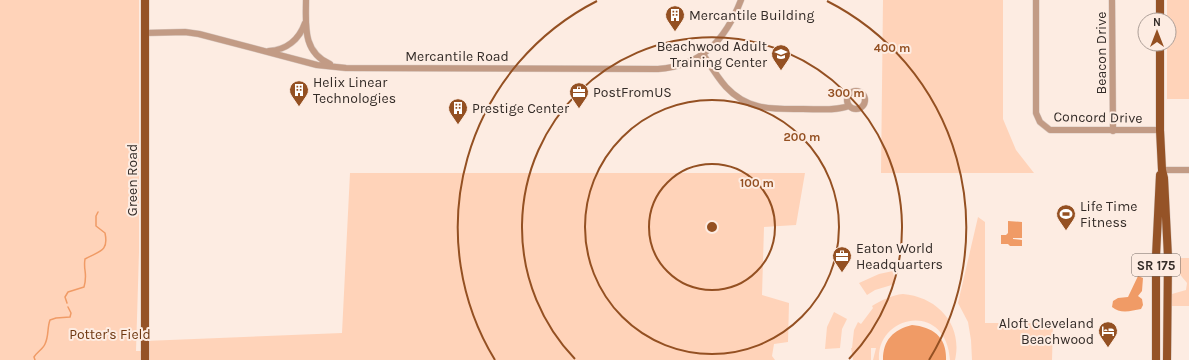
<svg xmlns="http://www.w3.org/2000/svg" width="1189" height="360" font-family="Karla,sans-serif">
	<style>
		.green { fill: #ffd3b9 }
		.water { fill: #f09b66 }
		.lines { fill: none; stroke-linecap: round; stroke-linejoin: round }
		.stream { stroke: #f09b66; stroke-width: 1.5 }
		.minor-casing { stroke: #d9c9c1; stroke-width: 7 }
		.major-casing { stroke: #d9c9c1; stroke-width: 9 }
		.minor { stroke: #c29b85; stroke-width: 6 }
		.major { stroke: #955327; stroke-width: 8 }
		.ring { fill: none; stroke: #945022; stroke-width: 2 }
		.labels { text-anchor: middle; stroke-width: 4; stroke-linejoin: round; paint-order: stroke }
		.shield { fill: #fdece2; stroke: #706660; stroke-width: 1 }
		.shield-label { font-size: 13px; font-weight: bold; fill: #342c28 }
		.poi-label { font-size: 14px; fill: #342c28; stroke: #fdece2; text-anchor: start }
		.street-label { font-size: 14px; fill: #342c28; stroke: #fdece2 }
		.park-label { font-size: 14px; fill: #6f3811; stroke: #fdece2 }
		.centre { fill: #945022; stroke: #fdece2; stroke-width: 2 }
		.ring-label { font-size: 12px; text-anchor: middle; font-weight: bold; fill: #945022; stroke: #fdece2; stroke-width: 4; stroke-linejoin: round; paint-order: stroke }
	</style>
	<rect width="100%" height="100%" fill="#fdece2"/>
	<path class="green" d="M0 0H139V252L136 351H145V341L342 333 350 173H805L796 225 764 227 762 295 789 303 788 342 774 344 772 356 775 360H0Z
		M883 0H1003V119L1016 150 1034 173H881Z
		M1167 0H1189V99H1167V44H1169V20H1167Z
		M978 217 985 222V323H1053L1052 360H972L971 340 968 322 958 303Z
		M1180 258H1189V306H1172V294L1186 290 1187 283C1178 272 1176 272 1180 258Z
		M893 271 895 284 875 290 867 295 859 283 879 274Z
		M903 294C938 297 963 325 955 360H950C946 300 876 315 879 360H873L876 348H871V360H853L851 348H852L854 330 858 322 861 324 873 308 872 306C882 300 892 295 903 294Z
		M834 312 847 319 842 329 840 348 825 349 827 327Z"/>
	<path class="water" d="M1008 221 1022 222V238H1013V239L1022 240V246H1010L1008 244H1001V235H1006L1008 233Z
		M1138 276 1143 278 1142 291 1138 296 1142 299 1143 305 1141 309C1131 311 1120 314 1112 307L1113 301 1118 298 1128 297Z
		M912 325C933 327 947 337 946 360H883C883 340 893 330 912 325Z"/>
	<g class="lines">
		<path class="stream" d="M67 303 65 297 68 292 84 287C88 273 83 271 85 259 99 251 109 252 105 233L96 226V216L98 212
			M35 360 34 357C37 352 43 349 45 344 49 336 47 328 50 320L56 318 70 317 71 313 68 307"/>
		<defs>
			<path id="minor" d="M306 0C306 25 302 52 330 64
				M1036 0V113L1040 122 1050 130H1160
				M1112 0 1113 131
				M145 33 185 32 199 34 317 65 346 68 658 69C702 66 726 39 741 0
				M269 51C286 50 299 40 305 23
				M703 54C710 65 717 77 726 87 748 111 773 109 803 109 818 109 835 111 849 106
				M847 100a9 9 0 1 1 18 0a9 9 0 1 1-18 0Z
				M1162 170H1189"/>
			<path id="major" d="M145 0V360
				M1160 0V20
				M1160 44V130L1162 170 1164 178 1168 257 1167 360
				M1156 360V256L1160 175"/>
		</defs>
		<use href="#minor" class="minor-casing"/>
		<use href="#major" class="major-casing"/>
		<use href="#minor" class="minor"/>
		<use href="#major" class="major"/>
	</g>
	<g class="ring">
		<circle cx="712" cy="227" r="63"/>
		<circle cx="712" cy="227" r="127"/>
		<path d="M575 359A190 190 0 1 1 849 359"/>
		<path d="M495 360A254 254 0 0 1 597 1M827 1A254 254 0 0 1 929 360"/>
	</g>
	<defs>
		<symbol id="building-pin" viewBox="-11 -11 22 30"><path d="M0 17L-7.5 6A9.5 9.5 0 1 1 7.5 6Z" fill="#945022" stroke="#fdece2"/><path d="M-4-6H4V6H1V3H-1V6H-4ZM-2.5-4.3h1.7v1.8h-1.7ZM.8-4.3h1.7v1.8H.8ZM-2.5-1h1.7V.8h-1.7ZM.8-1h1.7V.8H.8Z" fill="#fff"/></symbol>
		<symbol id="school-pin" viewBox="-11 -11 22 30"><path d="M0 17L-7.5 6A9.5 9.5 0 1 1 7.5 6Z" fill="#945022" stroke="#fdece2"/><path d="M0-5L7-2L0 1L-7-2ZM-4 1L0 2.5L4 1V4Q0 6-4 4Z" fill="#fff"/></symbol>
		<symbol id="office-pin" viewBox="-11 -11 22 30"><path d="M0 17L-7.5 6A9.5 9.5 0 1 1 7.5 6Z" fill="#945022" stroke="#fdece2"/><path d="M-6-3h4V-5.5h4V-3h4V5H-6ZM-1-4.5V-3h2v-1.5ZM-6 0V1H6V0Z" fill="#fff"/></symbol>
		<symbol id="stadium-pin" viewBox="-11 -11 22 30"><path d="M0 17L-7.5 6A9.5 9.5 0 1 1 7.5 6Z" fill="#945022" stroke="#fdece2"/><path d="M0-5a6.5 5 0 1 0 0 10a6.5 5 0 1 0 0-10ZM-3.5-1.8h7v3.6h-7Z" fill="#fff"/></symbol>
		<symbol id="hotel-pin" viewBox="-11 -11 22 30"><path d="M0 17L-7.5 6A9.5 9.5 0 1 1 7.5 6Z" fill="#945022" stroke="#fdece2"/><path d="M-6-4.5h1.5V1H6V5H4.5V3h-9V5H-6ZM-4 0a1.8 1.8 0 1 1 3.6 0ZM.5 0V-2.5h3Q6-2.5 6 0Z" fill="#fff"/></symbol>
	</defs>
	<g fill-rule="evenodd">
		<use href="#building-pin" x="664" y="4" width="22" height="30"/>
		<use href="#school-pin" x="770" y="43" width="22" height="30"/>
		<use href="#building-pin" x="288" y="79" width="22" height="30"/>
		<use href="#office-pin" x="568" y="81" width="22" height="30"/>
		<use href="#building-pin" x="447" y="97" width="22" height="30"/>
		<use href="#stadium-pin" x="1055" y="203" width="22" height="30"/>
		<use href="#office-pin" x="831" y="245" width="22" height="30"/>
		<use href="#hotel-pin" x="1097" y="320" width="22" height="30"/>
	</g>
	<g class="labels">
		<rect class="shield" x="1132" y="254" width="48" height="22" rx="3"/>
		<g class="shield-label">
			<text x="1156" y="270">SR 175</text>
		</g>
		<g class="poi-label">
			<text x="689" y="20">Mercantile Building</text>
			<text x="767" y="51" text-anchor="end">Beachwood Adult<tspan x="767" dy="16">Training Center</tspan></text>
			<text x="313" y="87">Helix Linear<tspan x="313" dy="16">Technologies</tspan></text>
			<text x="593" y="97">PostFromUS</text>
			<text x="472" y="113">Prestige Center</text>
			<text x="1080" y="211">Life Time<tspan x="1080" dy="16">Fitness</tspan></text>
			<text x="856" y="253">Eaton World<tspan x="856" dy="16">Headquarters</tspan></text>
			<text x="1094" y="328" text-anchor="end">Aloft Cleveland<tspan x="1094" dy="16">Beachwood</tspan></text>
		</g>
		<g class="street-label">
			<text transform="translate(1101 53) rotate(-90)" y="5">Beacon Drive</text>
			<text x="457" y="61">Mercantile Road</text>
			<text transform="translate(1098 117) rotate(1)" y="5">Concord Drive</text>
			<text transform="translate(132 180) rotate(-90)" y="5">Green Road</text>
		</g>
		<g class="park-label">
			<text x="110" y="339">Potter's Field</text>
		</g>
	</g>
	<circle cx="712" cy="227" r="6" class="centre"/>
	<g class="ring-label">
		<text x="892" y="52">400 m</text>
		<text x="846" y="97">300 m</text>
		<text x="802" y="141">200 m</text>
		<text x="757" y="187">100 m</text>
	</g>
	<g transform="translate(1157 32)"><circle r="19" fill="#fdece2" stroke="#ad9f98"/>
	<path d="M0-3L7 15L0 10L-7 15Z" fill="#945022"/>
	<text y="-6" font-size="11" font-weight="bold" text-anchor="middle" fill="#342c28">N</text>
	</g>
</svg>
